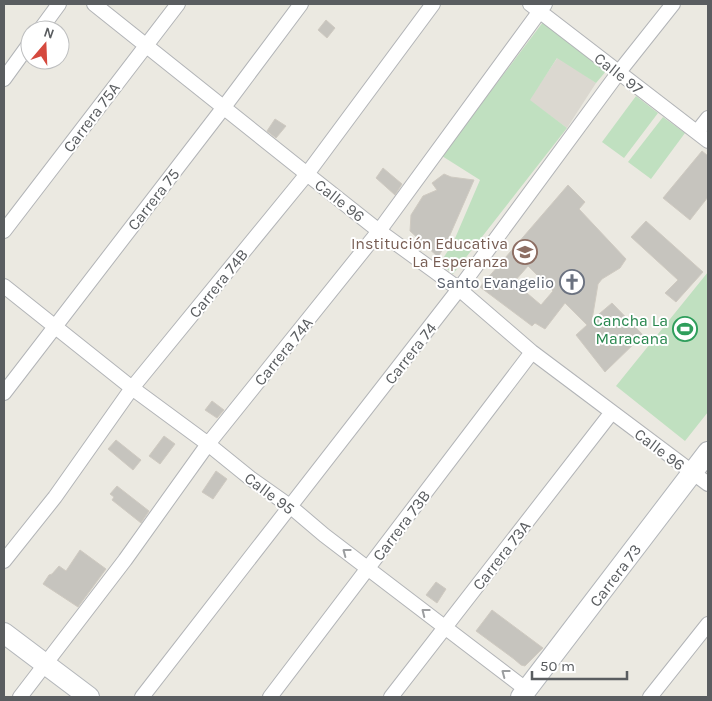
<svg xmlns="http://www.w3.org/2000/svg" width="712" height="701" font-family="Karla,sans-serif">
	<style>
		.education { fill: #dbd8d0 }
		.green { fill: #c0e0c0 }
		.building { fill: #c6c4be; stroke: #cfcac1; fill-rule: evenodd }
		.lines { fill: none; stroke-linecap: round; stroke-linejoin: round }
		.street-casing { stroke: #b2b4b7; stroke-width: 16 }
		.secondary-casing { stroke: #b3b6ba; stroke-width: 22 }
		.street { stroke: #fff; stroke-width: 14 }
		.secondary { stroke: #fff; stroke-width: 20 }
		.oneway { stroke: #9c9ea0 }
		.labels { text-anchor: middle; stroke-width: 4; stroke-linejoin: round; paint-order: stroke }
		.street-label { font-size: 16px; fill: #5a5d60; stroke: #fff }
		.education-label { font-size: 16px; fill: #785e54; stroke: #fff; text-anchor: end }
		.worship-label { font-size: 16px; fill: #5b616d; stroke: #fff; text-anchor: end }
		.leisure-label { font-size: 16px; fill: #27864d; stroke: #fff; text-anchor: end }
	</style>
	<rect width="100%" height="100%" fill="#ebe9e1"/>
	<path class="education" d="M558 57 596 83 567 128 529 100Z"/>
	<path class="green" d="M543 22 607 70 596 83 557 58 530 100 567 128 453 274 440 263 453 243 480 180 442 156Z
		M636 96 658 113 624 158 602 142Z
		M663 117 685 133 651 179 628 162Z
		M708 272V412L685 441 616 386Z"/>
	<path class="building" d="M326 20 335 28 327 38 318 30Z
		M275 119 286 126 276 138 267 131Z
		M702 151 708 156V197L690 220 663 198Z
		M383 168 402 184 395 195 376 178Z
		M444 174 451 177 474 180 446 244 438 257 410 231 411 215 423 196 437 190 432 183Z
		M568 185 585 202 579 209 626 259 620 268 602 279 598 284 592 320 612 303 643 335 605 372 576 335 587 325 565 303 545 329 535 323 532 326 480 287ZM528 266 553 291 541 305 514 282Z
		M646 221 703 272 676 302 665 293 678 280 631 237Z
		M212 401 224 410 217 418 205 410Z
		M164 436 175 444 160 464 149 456Z
		M116 440 141 460 133 470 108 449Z
		M216 471 227 479 213 499 202 492Z
		M117 486 149 511 141 523 112 500 114 497 110 494Z
		M80 550 106 569 78 607 43 584 49 575 52 574 59 566 66 571Z
		M436 582 446 589 437 603 426 595Z
		M492 610 543 648 525 666 521 665 514 659 476 631Z"/>
	<g class="lines">
		<defs>
			<path id="street" d="M94 4 307 174 379 231 459 289 532 352 708 484
				M530 4 708 141
				M40 30 59 4
				M4 79 30 43
				M697 132 708 118
				M4 231 178 4
				M4 286 132 388 208 444 250 478 291 507 324 535 527 690
				M4 393 224 107 301 4
				M4 561 55 497 132 388 307 174 433 4
				M20 697 125 560 208 444 379 231 545 4
				M142 697 459 289 619 72 673 4
				M270 697 532 352
				M391 697 612 412
				M650 697 708 624"/>
			<path id="secondary" d="M4 633 89 697
				M521 697 708 452"/>
		</defs>
		<use href="#street" class="street-casing"/>
		<use href="#secondary" class="secondary-casing"/>
		<use href="#street" class="street"/>
		<use href="#secondary" class="secondary"/>
	</g>
	<defs><path id="oneway-chevron" d="M-2-3.5L2.5 0L-2 3.5" fill="none" stroke-width="1.6" stroke-linecap="round" stroke-linejoin="round" transform="scale(1.25)"/></defs>
	<g class="oneway">
		<use href="#oneway-chevron" transform="translate(346 552) rotate(-143)"/>
		<use href="#oneway-chevron" transform="translate(425 612) rotate(-142)"/>
		<use href="#oneway-chevron" transform="translate(505 673) rotate(-143)"/>
	</g>
	<defs>
		<symbol id="school-ring" viewBox="-11 -11 22 22"><circle r="9.5" fill="#fff" stroke="#8d6e63" stroke-width="1.5"/><path d="M0-5L7-2L0 1L-7-2ZM-4 1L0 2.5L4 1V4Q0 6-4 4Z" fill="#8d6e63"/></symbol>
		<symbol id="church-ring" viewBox="-11 -11 22 22"><circle r="9.5" fill="#fff" stroke="#6b7280" stroke-width="1.5"/><path d="M-1.2-6h2.4v3.5h3.3v2.4h-3.3V6h-2.4V-.1h-3.3v-2.4h3.3Z" fill="#6b7280"/></symbol>
		<symbol id="stadium-ring" viewBox="-11 -11 22 22"><circle r="9.5" fill="#fff" stroke="#2e9e5b" stroke-width="1.5"/><path d="M0-5a6.5 5 0 1 0 0 10a6.5 5 0 1 0 0-10ZM-3.5-1.8h7v3.6h-7Z" fill="#2e9e5b"/></symbol>
	</defs>
	<g fill-rule="evenodd">
		<use href="#school-ring" x="511" y="238" width="28" height="28"/>
		<use href="#church-ring" x="558" y="268" width="28" height="28"/>
		<use href="#stadium-ring" x="671" y="315" width="28" height="28"/>
	</g>
	<g class="labels">
		<g class="street-label">
			<text transform="translate(619 73) rotate(38)" y="6">Calle 97</text>
			<text transform="translate(91 117) rotate(-53)" y="6">Carrera 75A</text>
			<text transform="translate(153 199) rotate(-52)" y="6">Carrera 75</text>
			<text transform="translate(340 200) rotate(38)" y="6">Calle 96</text>
			<text transform="translate(218 283) rotate(-51)" y="6">Carrera 74B</text>
			<text transform="translate(283 351) rotate(-51)" y="6">Carrera 74A</text>
			<text transform="translate(410 353) rotate(-52)" y="6">Carrera 74</text>
			<text transform="translate(660 449) rotate(37)" y="6">Calle 96</text>
			<text transform="translate(270 493) rotate(37)" y="6">Calle 95</text>
			<text transform="translate(401 525) rotate(-53)" y="6">Carrera 73B</text>
			<text transform="translate(501 555) rotate(-52)" y="6">Carrera 73A</text>
			<text transform="translate(615 575) rotate(-53)" y="6">Carrera 73</text>
		</g>
		<g class="education-label">
			<text x="508" y="249">Institución Educativa<tspan x="508" dy="18">La Esperanza</tspan></text>
		</g>
		<g class="worship-label">
			<text x="554" y="288">Santo Evangelio</text>
		</g>
		<g class="leisure-label">
			<text x="668" y="326">Cancha La<tspan x="668" dy="18">Maracana</tspan></text>
		</g>
	</g>
	<rect width="712" height="701" fill="none" stroke="#5a5d60" stroke-width="10"/>
	<g transform="translate(45 45) rotate(19)"><circle r="24" fill="#ffffff" stroke="#bdbebf"/>
	<path d="M0-4L9 19L0 12L-9 19Z" fill="#d5493e"/>
	<text y="-8" font-size="14" font-weight="bold" text-anchor="middle" fill="#5a5d60">N</text>
	</g>
	<path d="M532 671v8h95v-8" fill="none" stroke="#5a5d60" stroke-width="2.5"/>
	<text x="540" y="671" font-size="15" fill="#5a5d60" stroke="#ffffff" stroke-width="4" paint-order="stroke">50 m</text>
</svg>
